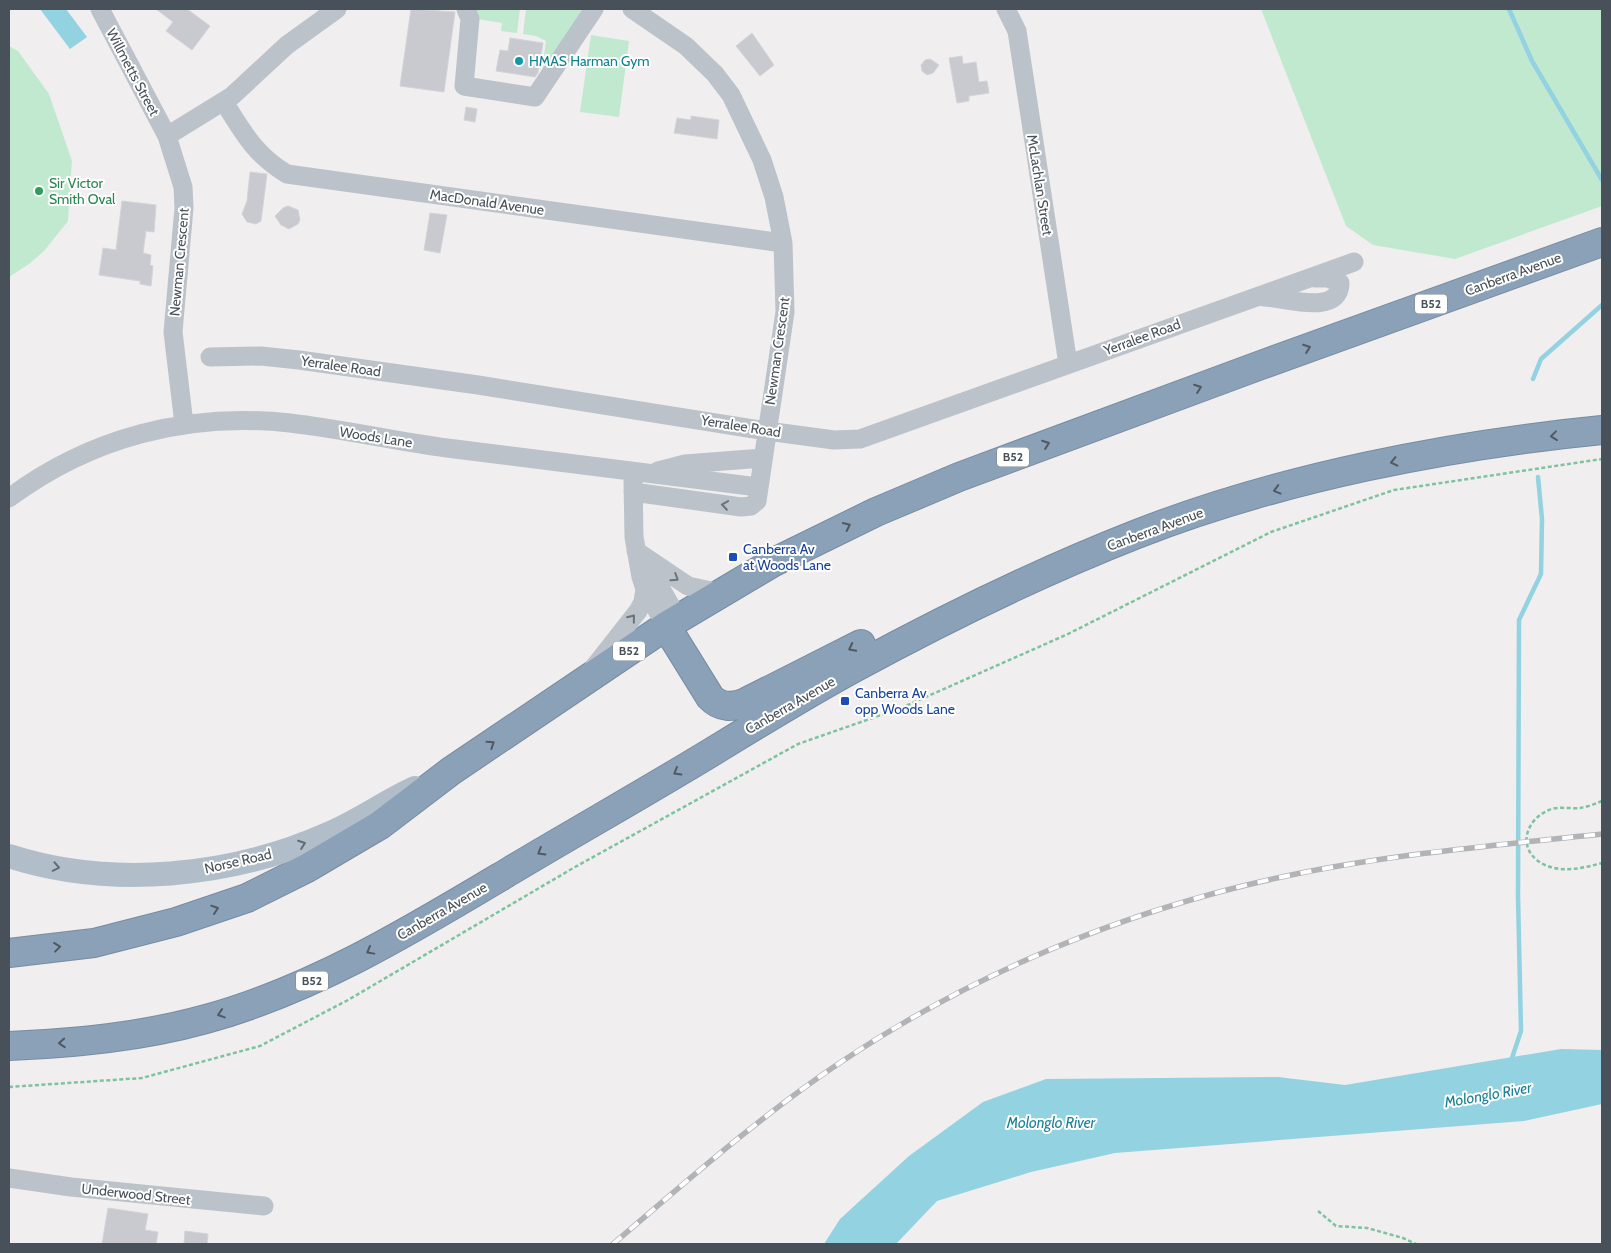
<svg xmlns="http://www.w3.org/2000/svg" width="1611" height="1253" font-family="Cabin,sans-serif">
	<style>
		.green { fill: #c1e9d0 }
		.water { fill: #93d2e1 }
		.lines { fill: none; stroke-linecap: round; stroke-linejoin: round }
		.stream { stroke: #93d2e1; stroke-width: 4.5 }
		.building { fill: #c9cad0; stroke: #d3d4d9 }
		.highway-casing { stroke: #768ca3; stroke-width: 30 }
		.path { stroke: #7dc39f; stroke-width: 2.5; stroke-dasharray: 4 2.5; stroke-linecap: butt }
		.minor { stroke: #bbc2c9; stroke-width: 19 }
		.major { stroke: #b1beca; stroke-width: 24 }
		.highway { stroke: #8ba1b7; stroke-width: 28 }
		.rail-casing { stroke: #b1b3b7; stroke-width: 5.5 }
		.rail { stroke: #fff; stroke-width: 4; stroke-dasharray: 11; stroke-linecap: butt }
		.oneway { stroke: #4f5962 }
		.oneway2 { stroke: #6a737b }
		.oneway3 { stroke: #626c75 }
		.culture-dot { fill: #0f9aa8; stroke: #fff; stroke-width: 2 }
		.leisure-dot { fill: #2e9e5b; stroke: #fff; stroke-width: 2 }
		.transit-dot { fill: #1a4fb4; stroke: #fff; stroke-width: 2 }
		.labels { text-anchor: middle; stroke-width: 4; stroke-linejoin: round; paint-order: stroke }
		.shield { fill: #fff; stroke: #7f858b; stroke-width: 1 }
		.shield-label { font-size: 12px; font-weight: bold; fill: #485159 }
		.culture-label { font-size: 14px; fill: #0d838f; stroke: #fff; text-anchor: start }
		.street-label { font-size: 14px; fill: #485159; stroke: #fff }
		.leisure-label { font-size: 14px; fill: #27864d; stroke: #fff; text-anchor: start }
		.transit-label { font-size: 14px; fill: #164399; stroke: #fff; text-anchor: start }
		.water-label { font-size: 15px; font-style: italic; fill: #1c8098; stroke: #fff }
	</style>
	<rect width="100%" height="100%" fill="#f0eeee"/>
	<path class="green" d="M474 9H520L517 33 501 31 502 23 477 19Z
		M526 9H584L542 71 546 41 536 36 523 34Z
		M1261 9H1602V206L1455 259 1373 245 1346 226Z
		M591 35 629 41 619 117 580 112Z
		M9 46 18 51 49 94 72 161 68 221 44 251 29 264 9 277Z"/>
	<path class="water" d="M40 9H66L87 37 70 49Z
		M1561 1049 1602 1050V1104L1524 1121 1115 1153 1031 1172 937 1201 896 1244H824L840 1219 909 1156 983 1102 1046 1079 1278 1077 1345 1085Z"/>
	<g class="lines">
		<path class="stream" d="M1509 9 1532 61 1602 180
			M1533 379 1541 359 1602 305
			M1511 1061 1521 1031 1518 896 1519 620 1541 574 1542 519 1538 477"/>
	</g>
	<path class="building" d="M156 9H187L210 26 192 50 166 31 173 22Z
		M411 9 455 12 444 92 400 86Z
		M752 33 774 65 760 76 736 46Z
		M510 38 543 43 538 73 535 77 496 71 500 50 508 51Z
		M962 56 963 64 976 62 979 82 987 81 989 93 969 96V101L957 103 949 58Z
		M930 59 939 65 933 73 927 75 922 71 921 65 925 60Z
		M466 107 477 109 475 122 464 120Z
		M691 116 719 120 717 139 674 133 677 118 691 120Z
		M250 172 267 174 261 221 256 224 247 222 242 214 247 201Z
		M122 201 156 205 154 232 146 231 143 253 151 255 150 265 153 266 151 286 140 284V281L99 275 103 248 116 250Z
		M288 206 298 210 300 220 298 224 289 229 281 225 275 216 283 208Z
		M430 213 447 215 440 253 424 250Z
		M108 1208 148 1214 145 1230 158 1232 156 1244H102Z
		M185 1231 208 1234 207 1244H184Z"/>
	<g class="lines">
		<defs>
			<path id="highway" d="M666 626 710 697C720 708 733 708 746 702L861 644
				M9 953 94 943 176 922 247 898 307 868 380 825 451 771 666 626 772 563 876 512 959 477 1261 365 1602 242
				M9 1046C76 1043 141 1037 206 1019 315 989 413 929 510 871 580 829 650 790 720 747 764 720 808 693 854 668 946 618 1040 572 1137 534 1280 478 1449 445 1602 430"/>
		</defs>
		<use href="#highway" class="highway-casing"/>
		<path class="path" d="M1602 801C1595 804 1587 807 1580 808 1571 809 1557 806 1549 810 1523 821 1517 852 1545 865 1564 873 1583 868 1602 863
			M9 1087 142 1078 260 1046 348 1000 575 867 798 744 901 708 1068 634 1271 532 1394 490 1602 459
			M1318 1211 1336 1226 1367 1228 1403 1238 1416 1244"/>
		<path class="minor" d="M100 9 167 136
			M466 9 470 19 464 86 535 97 594 9
			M632 9 686 46 715 74 731 95 762 160 774 197 783 243 785 312 757 501 751 506 741 507 633 492
			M1006 9 1017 31 1068 364
			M224 102C243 132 255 155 287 174L783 243
			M1264 297C1283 297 1340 317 1340 283L1328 278H1315
			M210 357 261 356 299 360 478 385 767 431 834 440 860 439 1354 262
			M184 424 173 332 184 208 183 187 167 136 232 96 287 45 337 9
			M658 471 685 464 763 458
			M633 480 634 537 641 577 645 589 666 626
			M9 498C91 437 188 412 290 423 342 429 394 441 447 448 550 461 654 474 758 487
			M636 551 688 586 720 593
			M642 562 660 587 678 619
			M594 667 638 611 643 602 645 589
			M9 1178 71 1187 264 1206"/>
		<path class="major" d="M9 856C111 889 231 877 328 834 359 821 386 801 415 788"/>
		<use href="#highway" class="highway"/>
		<defs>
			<path id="rail" d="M613 1244C687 1181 760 1116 841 1062 977 971 1131 908 1291 875 1393 854 1498 845 1602 834"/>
		</defs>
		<use href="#rail" class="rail-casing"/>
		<use href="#rail" class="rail"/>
	</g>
	<defs><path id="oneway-chevron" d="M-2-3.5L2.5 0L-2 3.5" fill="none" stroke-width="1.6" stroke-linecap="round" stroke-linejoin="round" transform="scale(1.25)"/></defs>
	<g class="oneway">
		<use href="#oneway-chevron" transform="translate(1307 348) rotate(-20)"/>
		<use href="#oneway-chevron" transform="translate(1198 388) rotate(-20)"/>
		<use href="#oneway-chevron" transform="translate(1554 436) rotate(173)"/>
		<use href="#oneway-chevron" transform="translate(1046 444) rotate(-20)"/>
		<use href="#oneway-chevron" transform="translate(1394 462) rotate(167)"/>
		<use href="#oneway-chevron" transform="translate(1277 490) rotate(165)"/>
		<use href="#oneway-chevron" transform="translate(847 526) rotate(-25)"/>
		<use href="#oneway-chevron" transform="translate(852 648) rotate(153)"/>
		<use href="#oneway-chevron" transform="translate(491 744) rotate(-34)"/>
		<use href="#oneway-chevron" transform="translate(677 772) rotate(150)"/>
		<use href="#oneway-chevron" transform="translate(541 852) rotate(149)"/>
		<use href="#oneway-chevron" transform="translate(215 909) rotate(-19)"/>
		<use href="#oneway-chevron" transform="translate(57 947) rotate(-7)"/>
		<use href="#oneway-chevron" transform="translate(370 951) rotate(151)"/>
		<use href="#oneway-chevron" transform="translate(221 1014) rotate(162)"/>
		<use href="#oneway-chevron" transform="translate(62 1043) rotate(176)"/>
	</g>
	<g class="oneway2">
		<use href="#oneway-chevron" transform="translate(725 505) rotate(-172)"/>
		<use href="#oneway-chevron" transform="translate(675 578) rotate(33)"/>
		<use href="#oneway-chevron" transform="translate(632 618) rotate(-51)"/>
	</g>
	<g class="oneway3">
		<use href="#oneway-chevron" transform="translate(302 844) rotate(-20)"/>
		<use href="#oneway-chevron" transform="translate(56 867) rotate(11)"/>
	</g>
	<circle class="culture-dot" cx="519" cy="61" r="5"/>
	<circle class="leisure-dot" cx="39" cy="191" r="5"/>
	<g class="transit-dot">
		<rect x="728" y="552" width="10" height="10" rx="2.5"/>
		<rect x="840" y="696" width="10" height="10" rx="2.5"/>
	</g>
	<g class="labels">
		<g class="shield">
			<rect x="1415" y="294.5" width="32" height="19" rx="4"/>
			<rect x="997" y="447.5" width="32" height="19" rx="4"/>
			<rect x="613" y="641.5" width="32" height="19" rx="4"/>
			<rect x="296" y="971.5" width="32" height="19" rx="4"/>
		</g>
		<g class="shield-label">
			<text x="1431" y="308">B52</text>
			<text x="1013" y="461">B52</text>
			<text x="629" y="655">B52</text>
			<text x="312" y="985">B52</text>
		</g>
		<g class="culture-label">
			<text x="529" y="66">HMAS Harman Gym</text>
		</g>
		<g class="street-label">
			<text transform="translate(133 72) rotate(62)" y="5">Willmetts Street</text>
			<text transform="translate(1040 185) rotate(81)" y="5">McLachlan Street</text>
			<text transform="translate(487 202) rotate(8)" y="5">MacDonald Avenue</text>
			<text transform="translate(179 262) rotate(-85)" y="5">Newman Crescent</text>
			<text transform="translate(1513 274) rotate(-20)" y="5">Canberra Avenue</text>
			<text transform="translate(1142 337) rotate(-20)" y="5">Yerralee Road</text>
			<text transform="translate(777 351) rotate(-82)" y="5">Newman Crescent</text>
			<text transform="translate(341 366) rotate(8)" y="5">Yerralee Road</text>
			<text transform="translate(741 426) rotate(9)" y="5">Yerralee Road</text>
			<text transform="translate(376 437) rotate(9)" y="5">Woods Lane</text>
			<text transform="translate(1155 529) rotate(-20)" y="5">Canberra Avenue</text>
			<text transform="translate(790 705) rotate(-30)" y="5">Canberra Avenue</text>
			<text transform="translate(238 861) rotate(-13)" y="5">Norse Road</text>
			<text transform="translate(442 911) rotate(-30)" y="5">Canberra Avenue</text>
			<text transform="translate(136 1194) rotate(6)" y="5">Underwood Street</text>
		</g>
		<g class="leisure-label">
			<text x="49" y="188">Sir Victor<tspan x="49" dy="16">Smith Oval</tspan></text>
		</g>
		<g class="transit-label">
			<text x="743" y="554">Canberra Av<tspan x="743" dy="16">at Woods Lane</tspan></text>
			<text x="855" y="698">Canberra Av<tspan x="855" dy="16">opp Woods Lane</tspan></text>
		</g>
		<g class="water-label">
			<text transform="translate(1488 1095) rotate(-10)" y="5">Molonglo River</text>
			<text x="1051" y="1128">Molonglo River</text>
		</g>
	</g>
	<rect width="1611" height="1253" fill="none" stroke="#485159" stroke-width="20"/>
</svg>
